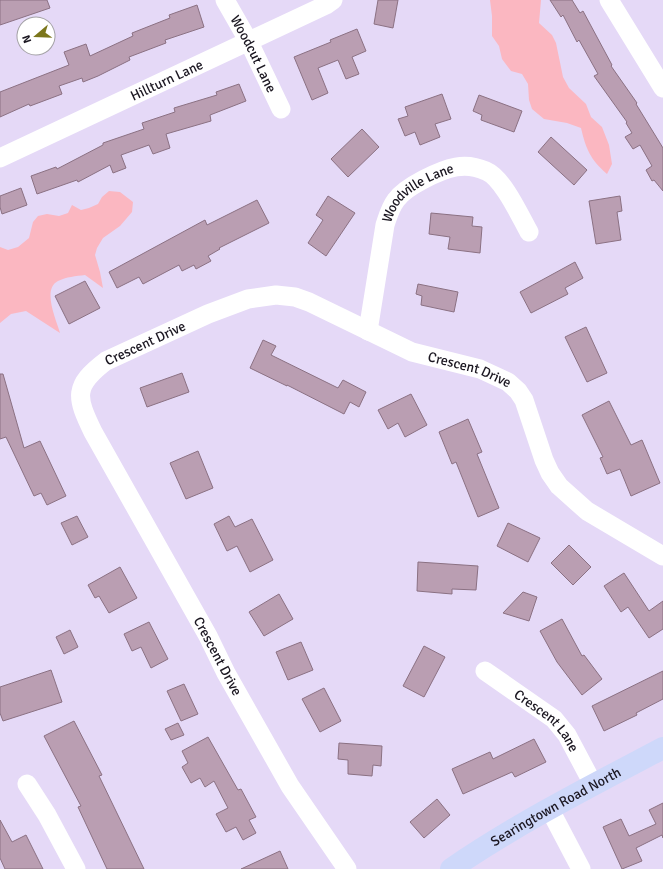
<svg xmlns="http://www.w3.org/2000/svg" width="663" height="869" font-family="Signika,sans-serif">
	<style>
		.green { fill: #fbb7c1 }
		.building { fill: #ba9eb2; stroke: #8b7183 }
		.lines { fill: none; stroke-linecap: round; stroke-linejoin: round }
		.minor { stroke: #fff; stroke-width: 19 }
		.major { stroke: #ced8fa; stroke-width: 22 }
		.labels { text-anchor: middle; stroke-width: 3.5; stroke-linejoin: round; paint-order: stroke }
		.street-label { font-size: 14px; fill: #1b1721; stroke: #fff }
	</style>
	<rect width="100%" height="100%" fill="#e5d9f7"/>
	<path class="green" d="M490 0H541L539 23 552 35 556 43 563 77 569 88 586 104 591 117 602 127 609 145 612 164 607 174C590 159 586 149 581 128L567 123 544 119 532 109 529 100 528 84 522 74 511 71 502 59 499 46 492 36V16Z
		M109 191 120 192 133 202 132 212 120 226 103 238 97 248 95 255 100 272 103 288 85 275C76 276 66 277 58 281 42 289 56 319 60 333L26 311 11 314 0 323V247L8 250 18 247 29 238 33 222 38 216 47 214 59 216 68 213 72 205 81 210 89 208 98 204 102 197Z"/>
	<path class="building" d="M0 0H47L50 8 0 25Z
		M378 0H398L393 28 374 24Z
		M550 0H572L580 13 583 11 612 65 611 66 637 103 636 104 663 148V191L654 180 652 181 646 170 652 166 640 145 633 149 625 137 632 133 626 123 627 122 594 76 598 74 579 40 577 42 563 15 561 17Z
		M197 5 204 27 165 40 166 43 129 57 130 60 98 76 83 82 82 78 59 86 62 94 30 106 29 104 0 117V92L69 65 64 52 86 44 90 56 133 36 132 33 170 18 169 15Z
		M357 29 366 51 352 57 359 74 346 79 338 60 318 68 328 93 312 100 294 57 331 42 330 40Z
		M239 84 246 101 210 115 211 121 166 134 170 148 153 154 149 145 121 155 126 168 113 173 110 165 78 182 77 180 37 194 31 176 56 167 57 169 103 145V143L144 129 142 123 175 112 174 108 217 95 216 92Z
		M442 94 451 119 435 124 440 137 420 145 415 132 405 136 398 119 408 116 405 107Z
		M479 95 522 111 514 132 481 120 482 115 473 111Z
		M362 129 379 147 348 177 331 159Z
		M551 137 587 170 574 185 538 152Z
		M21 188 27 205 2 214 0 207V196Z
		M328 196 355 213 326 256 308 243 323 220 316 215Z
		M620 196 622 211 617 212 621 240 596 244 589 201Z
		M257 200 269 223 219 248 220 249 208 256 211 261 196 269 194 265 182 271 179 265 143 284 139 277 117 288 109 272 205 220 207 225Z
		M431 213 473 217 472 226 482 227 480 253 448 249 450 237 429 234Z
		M575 262 583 278 565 288 568 294 531 313 520 292Z
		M85 281 100 308 69 324 55 296Z
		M418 284 458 292 454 312 421 305 422 296 416 294Z
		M586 327 607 373 587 382 565 337Z
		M263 340 276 346 271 355 338 388 343 380 366 392 359 407 350 402 344 414 287 385V386L250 368Z
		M182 373 189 392 147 407 140 388Z
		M0 374H3L24 448 40 441 66 496 47 505 41 493 34 496 6 437 0 439Z
		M411 394 427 425 405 437 398 423 388 429 378 410Z
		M609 401 631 445 642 440 660 483 631 496 620 469 607 474 600 458 603 457 582 415Z
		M468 419 482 452 477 454 499 508 478 517 456 462 452 464 439 432Z
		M198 451 213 488 186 499 170 463Z
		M77 516 88 537 72 545 61 523Z
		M229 516 235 527 252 519 273 560 250 572 237 546 227 551 214 524Z
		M508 523 540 538 528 562 497 546Z
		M569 545 591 567 573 585 551 563Z
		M418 562 478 566 476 590 452 589V594L417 591Z
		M120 567 137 598 109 613 99 596 95 598 88 585Z
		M624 573 649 611 663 601V629L649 638 628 607 621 612 604 586Z
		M523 592 537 597 529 621 503 613Z
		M279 594 293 619 264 636 249 612Z
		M562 619 582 656 584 655 602 679 582 695 557 662 540 631Z
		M149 622 168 659 151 668 141 647 132 651 124 634Z
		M70 630 78 647 64 654 56 637Z
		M301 642 313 670 288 680 276 652Z
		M424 646 445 657 424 697 403 686Z
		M51 670 62 702 3 721 0 713V687Z
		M663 671V699L636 713 637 715 604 731 592 706Z
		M184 684 198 714 181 721 167 691Z
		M324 688 341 721 320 732 302 699Z
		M74 721 102 775 99 776 144 869H107L78 807 81 806 44 736Z
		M178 723 184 735 171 740 165 729Z
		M208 737 238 790 241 789 256 817 249 820 256 833 243 840 236 827 226 832 216 814 228 808 214 781 205 787 200 778 191 783 182 767 188 763 182 751Z
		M534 739 546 762 515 777 512 772 463 794 452 769 490 752 493 759Z
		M339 743 382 746 381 766 373 765 372 776 348 774V760L338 759Z
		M437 799 450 815 424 838 410 822Z
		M663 803V838L662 835 636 848 642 861 622 869 603 827 621 819 629 836 656 824 649 810Z
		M0 820 12 842 26 835 43 869H5L0 858Z
		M280 851 288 869H241Z"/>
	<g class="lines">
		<g class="minor">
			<path id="s1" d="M225 0 249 42 281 109"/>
			<path d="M609 0 663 88"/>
			<path id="s2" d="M0 158 326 5 333 0"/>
			<path id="s3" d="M368 331 385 225C388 216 390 208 396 200 406 186 440 170 456 167 466 165 477 167 486 171 503 178 520 216 529 232"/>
			<path id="s4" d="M485 671 554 719 567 735 593 784"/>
			<path d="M27 784 47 815 76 869"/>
			<path d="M549 808 581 869"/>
			<path id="s5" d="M347 869 290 786 226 673 208 636 93 432C76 397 73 386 106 361L208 314 248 299 276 295 295 297 309 302 412 352 480 369 508 382 518 391 524 400 544 460 550 473 559 486 587 511 663 556"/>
		</g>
		<path class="major" id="s6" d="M451 869C518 823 591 786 663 748"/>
	</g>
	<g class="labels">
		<g class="street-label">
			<text dy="5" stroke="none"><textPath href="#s1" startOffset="61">Woodcut Lane</textPath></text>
			<text dy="5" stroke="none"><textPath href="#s2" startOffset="184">Hillturn Lane</textPath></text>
			<text dy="5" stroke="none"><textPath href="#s3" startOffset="156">Woodville Lane</textPath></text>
			<text dy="5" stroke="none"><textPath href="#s5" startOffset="632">Crescent Drive</textPath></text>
			<text dy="5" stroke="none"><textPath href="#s5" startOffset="981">Crescent Drive</textPath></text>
			<text transform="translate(218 656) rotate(62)" y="5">Crescent Drive</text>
			<text dy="5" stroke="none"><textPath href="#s4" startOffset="80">Crescent Lane</textPath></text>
			<text dy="5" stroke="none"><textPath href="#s6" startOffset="122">Searingtown Road North</textPath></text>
		</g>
	</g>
	<g transform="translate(36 36) rotate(251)"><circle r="19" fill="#ffffff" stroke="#a4a2a6"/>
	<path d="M0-3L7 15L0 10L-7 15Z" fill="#7b761b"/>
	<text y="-6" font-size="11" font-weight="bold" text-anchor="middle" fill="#1b1721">N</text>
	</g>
</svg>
